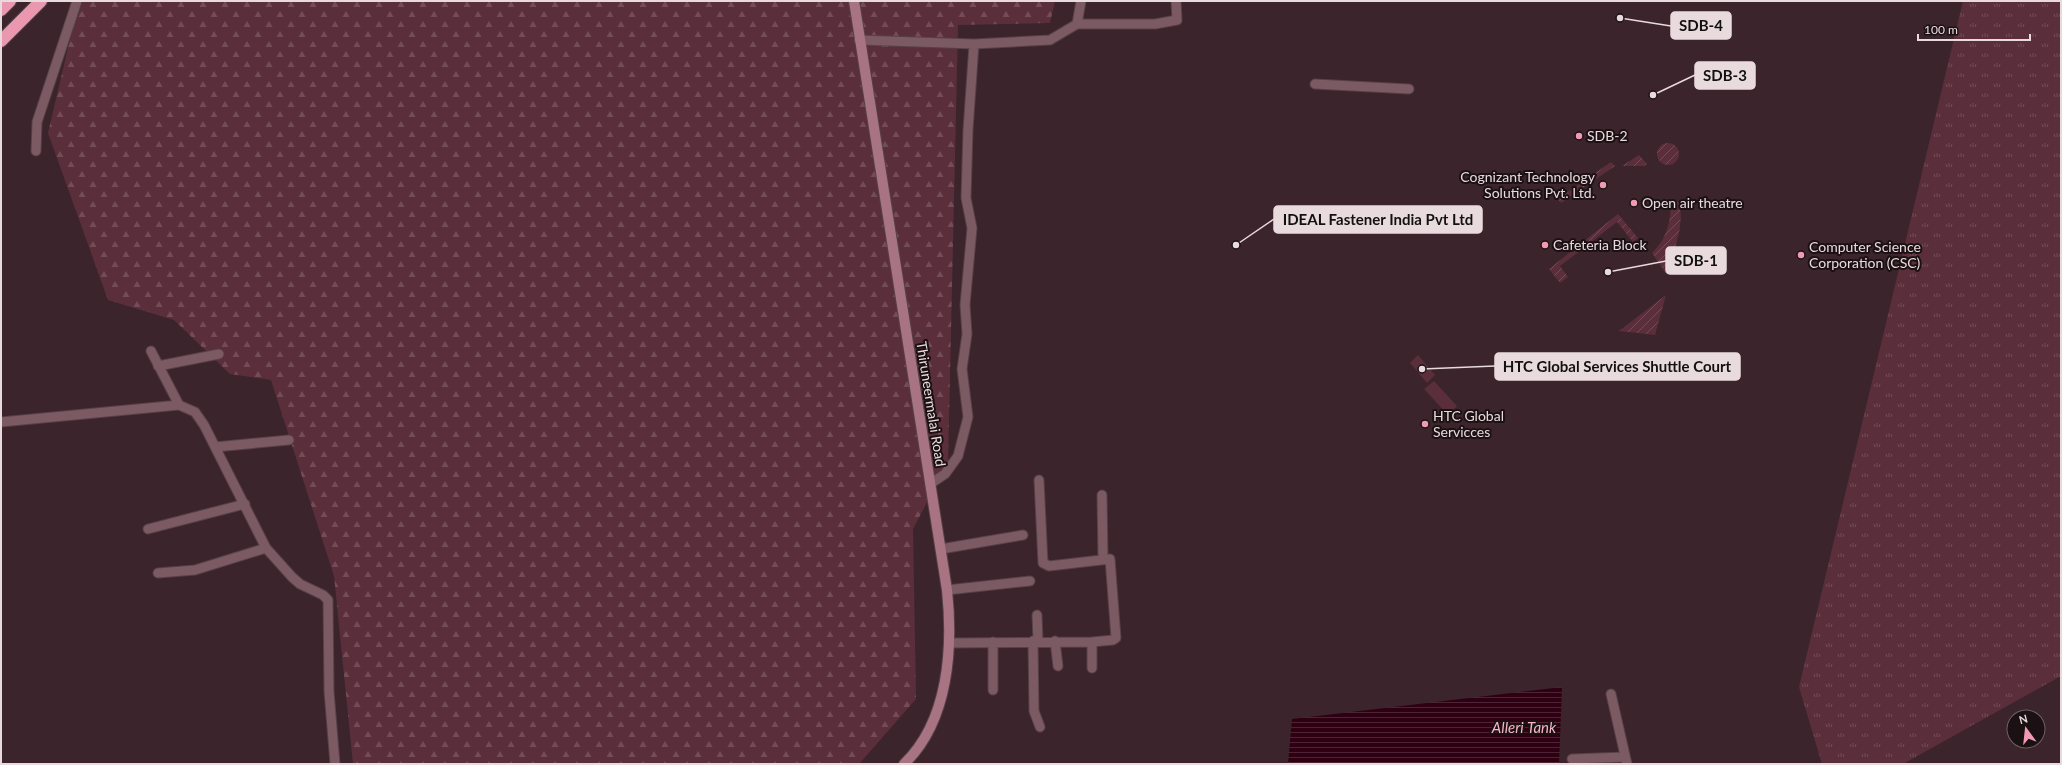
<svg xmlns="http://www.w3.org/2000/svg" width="2062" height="765" font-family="Lato,sans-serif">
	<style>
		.grass { fill: url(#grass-tufts) }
		.forest { fill: url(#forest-firs) }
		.park { fill: #5b2e3c }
		.garden { fill: url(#garden-furrows) }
		.water { fill: url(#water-rules) }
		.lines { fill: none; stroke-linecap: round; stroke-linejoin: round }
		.street-casing { stroke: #574147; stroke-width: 11 }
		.secondary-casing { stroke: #574147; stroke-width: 12 }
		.highway-casing { stroke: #574147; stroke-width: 14 }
		.street { stroke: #7c5a64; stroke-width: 9 }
		.secondary { stroke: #a87483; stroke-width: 10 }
		.highway { stroke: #ea98b0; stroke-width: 12 }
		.poi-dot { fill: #f19ab4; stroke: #1b1114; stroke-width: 1.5 }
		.labels { text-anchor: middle; stroke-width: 4; stroke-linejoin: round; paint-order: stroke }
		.poi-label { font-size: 14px; fill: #e9dadd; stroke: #1b1114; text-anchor: start }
		.street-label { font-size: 14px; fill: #e9dadd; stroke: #1b1114 }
		.water-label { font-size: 15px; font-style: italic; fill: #f6b4c6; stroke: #1b1114 }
		.leader { fill: none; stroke: #e9dadd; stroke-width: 1.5 }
		.callout-dot { fill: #e9dadd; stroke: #1b1114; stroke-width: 1.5 }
		.callout { fill: #e9dadd; stroke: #e9dadd; stroke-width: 1.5 }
		.callout-label { font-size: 15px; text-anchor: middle; font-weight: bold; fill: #111 }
	</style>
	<defs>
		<pattern id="grass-tufts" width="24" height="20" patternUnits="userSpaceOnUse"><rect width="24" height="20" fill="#5b2e3c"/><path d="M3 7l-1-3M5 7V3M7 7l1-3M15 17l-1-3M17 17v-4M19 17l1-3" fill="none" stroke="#734c58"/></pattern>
		<pattern id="forest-firs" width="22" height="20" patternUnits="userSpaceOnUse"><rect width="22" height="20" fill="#5b2e3c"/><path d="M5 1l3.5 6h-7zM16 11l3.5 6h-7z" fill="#734c58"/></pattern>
		<pattern id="garden-furrows" width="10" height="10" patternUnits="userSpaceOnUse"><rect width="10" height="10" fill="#5b2e3c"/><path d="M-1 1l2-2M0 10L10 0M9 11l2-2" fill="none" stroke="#734c58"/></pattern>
		<pattern id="water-rules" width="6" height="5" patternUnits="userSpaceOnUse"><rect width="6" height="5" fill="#2e0012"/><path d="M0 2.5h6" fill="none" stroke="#4c2534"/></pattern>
	</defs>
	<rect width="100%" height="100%" fill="#3b242b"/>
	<path class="grass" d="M1963 1H2061V676L1903 764H1822L1799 687Z"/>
	<path class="forest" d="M79 1H1055L1050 23 958 25 948 462 913 529 916 699 859 764H353L334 576 271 380 230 374 174 320 108 300 48 133Z"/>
	<path class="park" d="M1418 355 1435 375 1427 383 1410 363Z
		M1434 381 1457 406 1448 415 1424 389Z"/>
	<path class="garden" d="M1657 154a11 11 0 1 1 22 0a11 11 0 1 1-22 0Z
		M1639 155 1647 164 1644 166H1622Z
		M1611 162 1615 166 1561 203 1558 199Z
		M1679 202C1685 227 1674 250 1666 274L1652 253C1665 241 1672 221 1670 204Z
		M1618 214 1638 238 1633 242 1617 222 1560 266 1568 277 1560 283 1549 269Z
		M1666 295 1655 335 1619 331Z"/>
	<path class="water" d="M1562 687 1559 764H1288L1292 719Z"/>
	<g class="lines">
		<defs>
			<path id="street" d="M1077 24H1155L1177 20 1176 1
				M859 40 974 44 1050 40 1077 24 1081 1
				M1315 84 1409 89
				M36 151 37 122 77 1
				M151 351 179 405
				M158 366 219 354
				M1 422 179 405 195 412 204 425 266 548 292 577 300 584 323 595 328 600 329 691 335 764
				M215 447 289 440
				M930 484 945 474 958 456 968 417 962 369 967 334 965 305 972 228 966 198 968 130 974 44
				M1102 495 1103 559
				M148 529 245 504
				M941 549 1023 535
				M158 573 195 570 266 548
				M947 590 1030 581
				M1037 615 1038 641
				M1033 641 1034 711 1040 727
				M1055 641 1058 666
				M993 642V690
				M949 643 1092 642 1113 640 1116 638 1110 559 1049 566 1043 563 1039 480
				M1092 668V642
				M1611 694 1627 764
				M1572 759 1625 757"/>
			<path id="secondary" d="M854 1 947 590C953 648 949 721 904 764"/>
			<path id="highway" d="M1 10 10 1
				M1 41 41 1"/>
		</defs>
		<use href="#street" class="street-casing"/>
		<use href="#secondary" class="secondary-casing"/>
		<use href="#highway" class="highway-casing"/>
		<use href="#street" class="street"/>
		<use href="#secondary" class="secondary"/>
		<use href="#highway" class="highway"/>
	</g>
	<g class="poi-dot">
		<circle cx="1579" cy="136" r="4"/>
		<circle cx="1603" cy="185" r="4"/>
		<circle cx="1634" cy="203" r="4"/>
		<circle cx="1545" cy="245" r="4"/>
		<circle cx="1801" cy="255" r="4"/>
		<circle cx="1425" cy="424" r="4"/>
	</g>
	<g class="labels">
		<g class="poi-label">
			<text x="1587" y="141">SDB-2</text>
			<text x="1595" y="182" text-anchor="end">Cognizant Technology<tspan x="1595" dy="16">Solutions Pvt. Ltd.</tspan></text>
			<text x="1642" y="208">Open air theatre</text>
			<text x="1553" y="250">Cafeteria Block</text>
			<text x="1809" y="252">Computer Science<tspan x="1809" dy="16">Corporation (CSC)</tspan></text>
			<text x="1433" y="421">HTC Global<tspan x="1433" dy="16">Servicces</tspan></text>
		</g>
		<g class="street-label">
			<text transform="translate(931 404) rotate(81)" y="5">Thiruneermalai Road</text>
		</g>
		<g class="water-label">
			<text x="1524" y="733">Alleri Tank</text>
		</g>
	</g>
	<path class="leader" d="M1620 18L1671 26M1653 95L1695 75M1236 245L1274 219M1608 272L1666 261M1422 369L1495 366"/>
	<g class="callout-dot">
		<circle cx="1620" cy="18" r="4"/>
		<circle cx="1653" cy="95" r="4"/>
		<circle cx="1236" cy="245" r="4"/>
		<circle cx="1608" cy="272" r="4"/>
		<circle cx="1422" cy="369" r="4"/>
	</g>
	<g class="callout">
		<rect x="1671" y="12" width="60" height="27" rx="4"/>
		<rect x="1695" y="62" width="60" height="27" rx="4"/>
		<rect x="1274" y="206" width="208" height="27" rx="4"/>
		<rect x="1666" y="247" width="60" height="27" rx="4"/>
		<rect x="1495" y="353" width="245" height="27" rx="4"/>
	</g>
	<g class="callout-label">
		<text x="1701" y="31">SDB-4</text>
		<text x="1725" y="81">SDB-3</text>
		<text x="1378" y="225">IDEAL Fastener India Pvt Ltd</text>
		<text x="1696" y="266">SDB-1</text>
		<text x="1617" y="372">HTC Global Services Shuttle Court</text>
	</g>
	<rect width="2062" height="765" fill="none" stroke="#e9dadd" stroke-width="4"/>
	<g transform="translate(2026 729) rotate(345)"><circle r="19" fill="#1b1114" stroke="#6d6164"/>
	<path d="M0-3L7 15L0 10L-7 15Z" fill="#f19ab4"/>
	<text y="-6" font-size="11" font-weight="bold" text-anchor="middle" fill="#e9dadd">N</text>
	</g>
	<path d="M1918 34v6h112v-6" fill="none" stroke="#e9dadd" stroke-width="2"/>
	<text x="1924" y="34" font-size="12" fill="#e9dadd" stroke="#1b1114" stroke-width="3" paint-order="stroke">100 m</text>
</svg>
